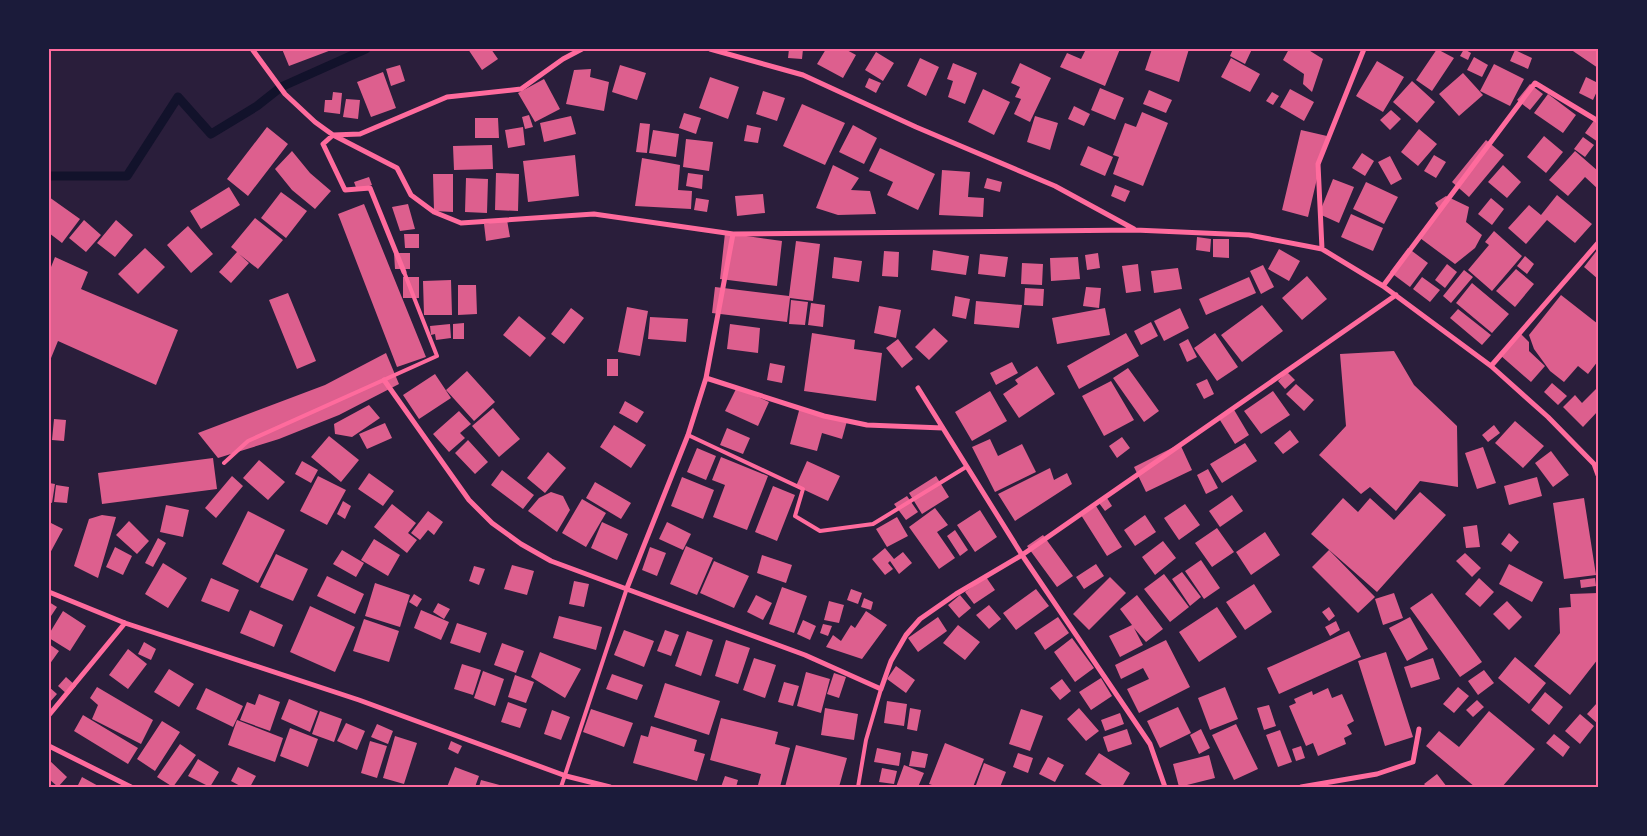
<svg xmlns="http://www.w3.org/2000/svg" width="1647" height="836" font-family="'Titillium Web',sans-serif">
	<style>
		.green { fill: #2a1e3b }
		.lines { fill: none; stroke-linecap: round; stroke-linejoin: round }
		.stream { stroke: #12122b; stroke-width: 9 }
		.building { fill: #dd5f8e }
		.service { stroke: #ff6b9d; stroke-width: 4 }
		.minor { stroke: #ff6b9d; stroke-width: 5 }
		.neatline { fill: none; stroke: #ff6b9d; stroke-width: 2 }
	</style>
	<rect width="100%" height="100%" fill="#1b1b3a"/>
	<path class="green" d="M49 49H1598V787H49Z"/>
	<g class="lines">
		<path class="stream" d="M49 176H127L178 97 211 134 257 106 281 87 366 49"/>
	</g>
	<path class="building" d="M282 49H334L289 66Z
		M468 49H491L498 59 482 70Z
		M789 49H803L802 59 788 58Z
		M826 49H845L856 55 843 78 817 64Z
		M1086 49H1120L1105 86 1060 67 1067 53 1081 59Z
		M1152 49H1189L1179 82 1145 70Z
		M1233 49H1252L1245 64 1230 56Z
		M1289 49H1307L1323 59 1312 92 1303 84 1304 74 1283 60Z
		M1437 49 1454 58 1432 91 1416 80Z
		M1464 49 1471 53 1468 60 1460 56Z
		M1570 49H1598V68Z
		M1515 50 1532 58 1528 69 1510 61Z
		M876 52 894 63 883 81 865 70Z
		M1474 57 1488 65 1482 77 1467 70Z
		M920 58 939 67 926 96 907 86Z
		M1231 58 1260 74 1250 92 1221 77Z
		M1377 61 1404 77 1383 112 1356 96Z
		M953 63 977 73 965 104 948 97 953 81 947 79Z
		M1020 63 1051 78 1030 122 1014 114 1021 99 1015 97 1020 87 1011 83Z
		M1494 64 1524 79 1510 106 1480 91Z
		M400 65 405 81 391 86 386 69Z
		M620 65 646 73 637 100 612 92Z
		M591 69 590 77 609 82 604 111 566 104 574 70Z
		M383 72 396 108 371 117 357 82Z
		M1463 73 1483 95 1459 116 1439 94Z
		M710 77 739 87 728 119 699 108Z
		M1586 77 1598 83V89L1593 100 1579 93Z
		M869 78 881 83 876 93 865 87Z
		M544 79 560 109 535 122 518 93Z
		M1412 81 1435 102 1417 123 1393 102Z
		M1530 84 1543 94 1530 110 1517 100Z
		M1100 88 1124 98 1115 120 1091 110Z
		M983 89 1010 102 994 135 968 122Z
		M1290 89 1314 102 1304 121 1280 107Z
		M1149 90 1172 100 1166 113 1143 104Z
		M763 91 785 98 777 121 756 114Z
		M333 92 342 93 340 114 324 112 325 100H332Z
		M1272 92 1279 96 1273 105 1266 101Z
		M1548 94 1576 115 1563 133 1534 113Z
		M346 99 360 100 358 119 343 117Z
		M802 104 845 123 825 165 783 146Z
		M1074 106 1090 114 1084 126 1068 119Z
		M1391 110 1401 119 1390 130 1380 120Z
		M1142 112 1168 123 1143 186 1113 174 1119 157 1113 155 1125 123 1136 127Z
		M684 113 701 118 696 134 679 128Z
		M529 115 533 127 525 129 522 117Z
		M571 116 576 134 544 142 540 123Z
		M1035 116 1058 123 1050 150 1027 142Z
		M475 118H498L499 138H475Z
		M1595 119 1598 122V142L1585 133Z
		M640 123 650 124 647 153 636 152Z
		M747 125 761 128 758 143 744 141Z
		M853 125 877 138 864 164 839 152Z
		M267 127 288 144 248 196 227 179Z
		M523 127 525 145 508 148 505 130Z
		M1419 129 1437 144 1418 166 1401 152Z
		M653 130 679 134 676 157 649 153Z
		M1301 130 1327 136 1308 217 1282 210Z
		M1544 136 1563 152 1546 173 1527 157Z
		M1583 137 1594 145 1585 157 1574 149Z
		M686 139 713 142 709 171 683 167Z
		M1486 140 1504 155 1469 197 1452 182Z
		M492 145 493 169 454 170 453 146Z
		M1088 146 1113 157 1105 176 1080 165Z
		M880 148 935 174 918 210 887 195 893 182 869 171Z
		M292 151 310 173 331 191 315 209 292 190 275 169Z
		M1575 151 1598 171V189L1585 177 1568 196 1549 180Z
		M1362 153 1374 161 1365 176 1352 168Z
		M575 155 579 196 528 202 523 161Z
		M1434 155 1446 162 1436 178 1424 171Z
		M1390 156 1402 179 1391 185 1378 162Z
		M642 158 680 165 678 190 692 191 691 209 635 206Z
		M833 165 859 178 851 190 870 191 876 214 838 215 816 208Z
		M1503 165 1521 182 1507 198 1488 182Z
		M942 170 970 172 968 197 984 198 983 217 939 215Z
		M496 173 519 174 518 211 495 210Z
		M688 173 703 175 702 189 686 186Z
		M433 174H453V212L434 211Z
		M369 177 372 185 357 190 354 182Z
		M466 178 488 179 487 213 465 212Z
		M987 178 1002 182 1000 192 984 188Z
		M1333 179 1354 187 1339 223 1319 214Z
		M1366 182 1398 197 1384 224 1353 209Z
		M1115 185 1130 191 1125 202 1111 196Z
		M229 187 240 205 201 229 190 211Z
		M281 192 307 211 286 238 261 218Z
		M763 194 765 213 737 216 735 196Z
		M1557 195 1592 224 1575 243 1547 220 1526 244 1508 228 1529 205 1541 215Z
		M1446 196 1469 207 1466 222 1482 235 1475 248 1455 264 1420 238 1440 211 1435 203Z
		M49 197 80 219 62 243 49 233Z
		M696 198 709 200 707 212 694 210Z
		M1491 198 1504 209 1492 225 1478 214Z
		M364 204 426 357 397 367 338 214Z
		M408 204 415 229 400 231 392 207Z
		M1351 214 1383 228 1373 251 1341 237Z
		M255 218 283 240 258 269 239 254 249 263 231 283 219 272 237 252 231 247Z
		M84 220 101 235 86 252 69 238Z
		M116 220 133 235 115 257 97 243Z
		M507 220 510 237 486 241 484 224Z
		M188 226 213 254 191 273 167 245Z
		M1494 231 1522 256 1492 291 1468 270 1489 245 1485 242Z
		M725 233 782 241 777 286 720 279Z
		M404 234H419V248H405Z
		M1197 237 1211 239 1210 252 1196 250Z
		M1213 239H1229V258L1213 257Z
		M796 241 820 244 813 301 790 298 787 322 712 313 715 287 789 296Z
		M145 248 165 267 138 294 118 274Z
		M1408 248 1428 263 1410 287 1390 272Z
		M1279 249 1300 261 1289 281 1268 269Z
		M1598 249V279L1584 267Z
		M933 250 969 256 966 275 931 270Z
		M884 251 899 252 898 277 882 276Z
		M394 253H410V269H395Z
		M1098 253 1100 268 1087 270 1085 255Z
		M980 254 1008 257 1005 277 978 274Z
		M1525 256 1534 264 1527 274 1517 266Z
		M55 257 88 272 81 289 178 330 156 385 58 341 49 363V272Z
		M834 257 862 261 859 282 832 278Z
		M1078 257 1080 279 1051 281 1050 258Z
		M1022 263 1043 264 1042 285 1021 284Z
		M1138 264 1141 291 1126 293 1122 266Z
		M1447 264 1457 272 1445 288 1435 280Z
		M1263 265 1274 287 1261 294 1250 271Z
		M1178 268 1182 289 1154 293 1151 271Z
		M1516 269 1534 284 1515 307 1496 291Z
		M1464 270 1473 277 1451 303 1443 296Z
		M1307 276 1327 299 1302 320 1282 298Z
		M403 277H419V298H403Z
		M1249 277 1256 293 1206 315 1199 299Z
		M1422 277 1440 290 1430 302 1413 289Z
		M451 280 452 315H424L423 281Z
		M1472 283 1509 314 1492 333 1456 303Z
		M458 285H476L477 314 458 315Z
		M1086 287 1101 288 1099 308 1083 306Z
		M1025 288 1044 289 1043 306 1024 305Z
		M288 293 316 361 297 369 269 300Z
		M1561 295 1598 324V361L1588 374 1578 366 1564 382 1550 371 1534 349 1529 335Z
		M955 296 970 299 966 319 952 316Z
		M791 300 808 302 805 325 789 324Z
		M976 301 1022 305 1019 328 974 324Z
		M811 303 825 305 823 327 808 325Z
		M1262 305 1283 331 1242 362 1221 335Z
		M879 306 901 310 896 338 874 333Z
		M627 307 648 311 640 356 618 352Z
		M571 308 584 318 564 344 551 334Z
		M1105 308 1110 335 1057 344 1052 318Z
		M1180 308 1189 328 1164 341 1154 321Z
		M1458 309 1491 335 1482 345 1450 318Z
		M519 316 546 338 530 357 503 335Z
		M650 317 688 319 686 342 648 339Z
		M1151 322 1158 336 1141 345 1134 331Z
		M464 323V339H453V324Z
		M450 324 451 338 436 340 435 334 431 335 430 326Z
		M730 324 760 328 758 353 727 349Z
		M934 328 948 341 929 360 915 347Z
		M1519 332 1529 342V351L1545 366 1531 382 1500 355Z
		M812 333 855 340 854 349 882 353 876 401 804 391Z
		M1126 333 1139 356 1079 389 1067 366Z
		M1215 333 1238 367 1217 381 1194 348Z
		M898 339 913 359 902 368 886 348Z
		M1188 339 1197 357 1187 362 1179 344Z
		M1394 351 1414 385 1457 426 1458 487 1420 481 1396 511 1370 487 1361 494 1319 455 1346 426 1340 354Z
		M386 353 399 384 339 415 279 439 218 458 198 433 325 385Z
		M607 359H618V376H607Z
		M1012 362 1018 373 996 385 990 373Z
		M770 363 785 366 782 383 767 380Z
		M1037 366 1055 394 1019 418 1003 394 1018 384 1015 380Z
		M1128 368 1159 411 1144 422 1113 378Z
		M467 371 495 402 474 421 446 390Z
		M1287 372 1295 380 1285 389 1278 381Z
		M435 374 451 398 419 419 403 395Z
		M1207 379 1214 394 1204 399 1196 384Z
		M1111 381 1134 420 1104 436 1082 396Z
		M1552 383 1567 396 1558 405 1544 392Z
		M1296 384 1314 400 1304 411 1286 394Z
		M737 387 769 402 758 426 725 411Z
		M1598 387V411L1583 427 1563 407 1575 395 1582 403Z
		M990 391 1007 421 972 441 955 412Z
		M1273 391 1290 415 1261 434 1244 411Z
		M625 401 644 412 637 423 619 413Z
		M369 405 380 418 352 437 335 434 334 424Z
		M800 407 847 421 842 439 822 433 817 451 790 444Z
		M493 408 520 439 499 457 472 426Z
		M1233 408 1249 435 1235 444 1218 417Z
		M459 411 471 424 460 433 465 438 449 452 433 434Z
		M54 419 66 420 64 441 52 440Z
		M1515 421 1544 446 1523 468 1495 443Z
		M385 423 392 438 367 449 359 434Z
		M614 425 646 445 631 468 600 447Z
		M1494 425 1500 433 1488 442 1482 435Z
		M727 428 750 438 743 454 720 445Z
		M1290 430 1299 442 1283 454 1274 443Z
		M329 436 359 460 341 482 311 457Z
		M1122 437 1130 448 1117 458 1109 446Z
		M990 439 998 456 1022 444 1036 472 995 492 972 447Z
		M468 440 488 462 475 474 455 453Z
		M1245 443 1257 461 1222 483 1210 464Z
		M1180 444 1192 470 1146 492 1134 467Z
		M1483 447 1496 483 1477 489 1465 453Z
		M697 448 716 456 706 480 687 472Z
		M1551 451 1569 475 1553 487 1535 463Z
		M548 452 566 468 545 493 527 478Z
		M721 457 768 476 747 530 713 517 725 485 712 480Z
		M213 458 217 489 102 504 98 473Z
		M259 460 285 482 268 500 243 478Z
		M302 461 318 470 311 483 295 474Z
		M807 461 840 476 828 501 796 486Z
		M1050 468 1054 480 1067 473 1072 484 1015 521 998 494Z
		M1208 469 1218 488 1206 494 1197 475Z
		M502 470 534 495 523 509 491 485Z
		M369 473 394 491 383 506 358 489Z
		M232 476 243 486 216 518 205 508Z
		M318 476 346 490 327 525 300 511Z
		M936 476 949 497 922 514 909 493Z
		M682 477 714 490 703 519 671 506Z
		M1537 477 1542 496 1509 505 1504 486Z
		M595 482 631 503 621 519 586 498Z
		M49 483 55 484 52 503 49 502Z
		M56 485 69 487 67 503 54 502Z
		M773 486 795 495 777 541 755 532Z
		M551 492 563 496 570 510 557 532 528 511 539 498Z
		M1420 492 1446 515 1377 592 1311 534 1343 498 1358 512 1370 498 1394 520Z
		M1232 495 1243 511 1220 527 1209 511Z
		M907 496 918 512 906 520 894 504Z
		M1107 498 1112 506 1105 511 1099 503Z
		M1584 498 1596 575 1564 579 1553 503Z
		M582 499 606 513 586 547 562 533Z
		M343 501 351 506 345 519 337 514Z
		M392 504 416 523 408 533 417 540 407 553 374 527Z
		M1185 504 1200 525 1179 540 1164 518Z
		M166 505 189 510 183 537 160 532Z
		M1096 506 1122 547 1107 556 1081 515Z
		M935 508 948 525 937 532 955 558 939 569 909 527Z
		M980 510 997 537 975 552 957 525Z
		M248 511 285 530 258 583 222 564Z
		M428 511 443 522 434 535 428 530 420 540 411 533Z
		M102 515 116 517 98 578 74 566 89 519Z
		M1145 515 1156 532 1135 546 1124 530Z
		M897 517 908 536 887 547 876 529Z
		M129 521 149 541 137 554 116 535Z
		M49 522 63 529 49 555Z
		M602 522 628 534 617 560 591 548Z
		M667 522 691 534 683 550 659 539Z
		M1477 525 1480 547 1466 548 1463 527Z
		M1217 528 1234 552 1212 567 1195 543Z
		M955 530 968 550 960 556 947 536Z
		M1265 532 1280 555 1251 575 1236 552Z
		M1509 533 1519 542 1511 552 1501 544Z
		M1043 535 1073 576 1057 587 1027 546Z
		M158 538 166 543 153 567 145 563Z
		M374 539 400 555 388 576 361 560Z
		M1163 541 1176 558 1155 575 1142 557Z
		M686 546 713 558 697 595 670 584Z
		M115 547 132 556 123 575 106 567Z
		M650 547 666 553 657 576 642 570Z
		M885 548 894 559 903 552 912 563 899 574 890 561 888 563 893 569 885 575 872 559Z
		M342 550 364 563 356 577 333 564Z
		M1329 550 1375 597 1358 613 1312 567Z
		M1465 553 1481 568 1472 577 1456 561Z
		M276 554 308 569 293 601 260 587Z
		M762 555 792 565 786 583 757 573Z
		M1201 560 1220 588 1204 599 1185 571Z
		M714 561 749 576 734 608 700 593Z
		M163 563 187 578 168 608 145 594Z
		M1096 564 1104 576 1084 589 1076 577Z
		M1509 564 1543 582 1532 602 1499 584Z
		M512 565 534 571 527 595 504 589Z
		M474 566 485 569 479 585 469 581Z
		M1182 572 1201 597 1190 606 1172 579Z
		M1164 574 1189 607 1170 622 1144 589Z
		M327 576 364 594 355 614 317 596Z
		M986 577 995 590 974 604 965 592Z
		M1110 577 1126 593 1089 630 1073 614Z
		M211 578 239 590 229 612 201 601Z
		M1479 578 1494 592 1480 607 1465 594Z
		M1595 578 1596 586 1581 588 1580 580Z
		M574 581 589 584 584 607 569 604Z
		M375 583 410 595 400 627 365 616Z
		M1254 584 1272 612 1245 630 1226 602Z
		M782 587 807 596 794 633 769 624Z
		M851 589 862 593 858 604 847 600Z
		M1036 589 1049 606 1016 630 1003 613Z
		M1394 593 1403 618 1383 625 1375 599Z
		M1432 593 1482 662 1460 677 1410 608Z
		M1598 593V659L1570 695 1534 666 1560 633 1559 608 1571 607 1570 594Z
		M414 594 422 599 417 607 409 602Z
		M756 595 772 603 763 620 747 612Z
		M960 595 971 608 959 618 948 605Z
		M1137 595 1163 629 1146 642 1134 628 1143 645 1120 657 1109 636 1132 625 1120 609Z
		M864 598 873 602 871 610 861 607Z
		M829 601 844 605 839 623 824 620Z
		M1507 601 1522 617 1509 630 1493 614Z
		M49 602 57 607 49 619Z
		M438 603 450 609 444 619 433 612Z
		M989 605 1001 619 989 629 976 615Z
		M310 606 355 627 335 672 290 652Z
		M1217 607 1237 637 1199 662 1179 632Z
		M1329 607 1335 616 1329 621 1322 612Z
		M250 610 283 625 274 647 240 633Z
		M421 610 449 622 441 640 414 628Z
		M63 611 86 626 70 651 49 638V634Z
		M866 611 887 625 862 659 826 647 833 635 841 641 851 625 855 628Z
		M559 616 602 627 596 650 553 638Z
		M938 617 947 631 918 652 908 638Z
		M1058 617 1069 633 1045 650 1034 633Z
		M1410 617 1428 649 1407 661 1389 628Z
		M364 619 399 631 389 662 353 651Z
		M803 620 816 626 810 640 797 634Z
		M1336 621 1340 630 1330 636 1325 627Z
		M457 623 487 633 480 653 450 643Z
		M823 624 832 626 828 636 820 633Z
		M958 625 980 642 965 660 943 643Z
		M624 630 654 641 644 667 614 655Z
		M665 630 679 635 671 656 657 651Z
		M687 631 713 640 701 676 675 666Z
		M1349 631 1361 657 1279 694 1267 668Z
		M1072 638 1094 668 1075 682 1054 652Z
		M726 640 750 648 738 684 715 676Z
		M1166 640 1190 687 1139 713 1127 689 1149 679 1143 668 1121 679 1115 665Z
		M144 642 156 649 151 660 138 654Z
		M502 643 524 651 516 673 494 665Z
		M49 644 59 651 49 665Z
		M128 649 147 664 128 689 109 675Z
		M540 652 581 669 565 698 531 677Z
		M1386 652 1413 737 1385 746 1358 661Z
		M1515 657 1546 683 1529 704 1498 678Z
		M754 658 776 665 765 698 743 690Z
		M1433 658 1440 679 1411 688 1404 667Z
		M462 664 481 670 473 695 454 689Z
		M896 666 915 680 906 693 887 679Z
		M169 669 194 684 179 707 154 692Z
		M1484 670 1494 683 1478 695 1468 681Z
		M483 671 504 679 495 706 474 698Z
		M806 672 830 679 821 713 797 706Z
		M834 673 846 677 839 698 827 694Z
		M612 674 643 685 637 700 606 689Z
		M515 675 534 682 526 703 508 697Z
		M66 677 76 686 68 695 58 686Z
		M1101 678 1112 696 1091 710 1079 692Z
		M1062 679 1071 691 1060 700 1050 688Z
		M784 682 799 686 793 706 778 702Z
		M665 683 720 701 709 735 654 717Z
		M49 687 57 694 49 703Z
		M97 687 153 720 141 744 92 719 98 705 90 698Z
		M1225 687 1238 719 1210 730 1198 698Z
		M1458 687 1469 696 1454 713 1443 704Z
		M206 688 243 706 233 727 196 709Z
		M1328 688 1332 698 1342 694 1354 721 1347 725 1352 734 1344 738 1346 744 1318 756 1313 743 1306 746 1289 706 1296 703 1294 699 1312 691 1313 695Z
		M1545 692 1563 707 1549 725 1531 710Z
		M259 694 280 702 270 731 240 720 247 702 255 705Z
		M289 699 318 711 310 732 281 719Z
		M1477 700 1484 707 1473 717 1466 710Z
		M887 701 907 704 904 726 884 723Z
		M508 702 527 709 520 728 501 722Z
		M1597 703 1598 704V724L1587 714Z
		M1269 705 1276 726 1264 730 1257 708Z
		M1178 707 1191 733 1160 748 1147 721Z
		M825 708 858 714 854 740 821 735Z
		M910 708 921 710 917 731 907 729Z
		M1079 708 1099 731 1086 741 1067 719Z
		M591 709 633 723 624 747 583 732Z
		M1021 709 1043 716 1030 751 1009 744Z
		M552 710 570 717 561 740 544 734Z
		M320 711 342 719 334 742 312 734Z
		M1489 711 1535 749 1502 787H1475L1426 746 1439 731 1459 747Z
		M1120 713 1124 724 1105 731 1101 720Z
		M1580 714 1594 726 1580 744 1565 731Z
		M83 715 138 748 128 764 74 731Z
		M721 718 778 732 775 744 790 748 780 787 758 785 761 774 710 760Z
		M237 720 283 738 275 762 228 745Z
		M162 721 180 732 155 771 137 759Z
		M346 723 365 731 357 750 337 741Z
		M377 724 393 731 388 744 371 737Z
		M1236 724 1258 769 1234 780 1212 735Z
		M651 726 697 740 694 751 705 754 697 781 633 763 641 735 648 737Z
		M290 728 318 739 308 767 280 756Z
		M1127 729 1132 744 1108 752 1103 737Z
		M1201 729 1210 748 1199 754 1190 735Z
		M1280 730 1292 762 1278 767 1266 735Z
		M1554 734 1570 747 1563 757 1546 743Z
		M395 736 417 743 404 784 383 778Z
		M370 741 387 746 377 778 361 773Z
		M451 741 462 746 458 754 448 749Z
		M945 743 984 759 973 787H938L929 784Z
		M180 744 196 755 173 787 157 777Z
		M796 745 847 758 839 787H785Z
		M1301 746 1305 758 1296 761 1292 749Z
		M877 748 901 753 899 766 874 762Z
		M912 751 928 754 925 768 909 766Z
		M1018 753 1033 758 1028 773 1013 767Z
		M1099 753 1130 773 1122 787H1105L1085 774Z
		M1209 755 1215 778 1179 787 1173 764Z
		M1048 757 1064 765 1055 782 1039 774Z
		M198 759 219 772 210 787 188 776Z
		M49 760 67 777 58 787 49 779Z
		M984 763 1006 772 1000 787H983L976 785Z
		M904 765 924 773 918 787H896Z
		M238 767 256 776 250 787H242L231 781Z
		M455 767 479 776 475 787H447Z
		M882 768 897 771 894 784 879 782Z
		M1437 774 1447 787H1427L1424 784Z
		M725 776 738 780 736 787H721Z
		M82 777 100 787H77Z
		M481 780 507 787H479Z"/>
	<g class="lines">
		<path class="service" d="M688 435 803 489 795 516 820 531 873 524 966 467
			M224 463 248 441 437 356 404 272
			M561 787 627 588
			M858 787 866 740 881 689"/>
		<path class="minor" d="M252 49 285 94 315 122 333 135 397 168 411 195 434 212 461 223 594 214 733 234 1135 230 1249 235 1322 249 1383 286 1491 366 1548 417 1594 464 1598 475
			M710 49 803 75 916 127 1055 186 1134 229
			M1322 249 1318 164 1364 49
			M404 272 370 188 345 190 323 144 333 135 360 134 447 97 521 89 563 59 582 49
			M1383 286 1535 83 1598 121
			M1491 366 1598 243
			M706 378 824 416 867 425 943 428
			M384 380 469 500 492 523 521 544 551 561 805 655 881 689 891 661 906 635 920 619 956 594 1022 555 1396 295
			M918 388 1022 555 1150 744 1165 787
			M627 588 688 435 706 378 733 234
			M49 592 125 623 359 700 566 776 610 787
			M49 715 125 623
			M49 746 131 787
			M1301 787 1377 774 1413 762 1419 729"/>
	</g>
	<rect width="1647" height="836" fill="none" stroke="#1b1b3a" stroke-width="100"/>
	<rect x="50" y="50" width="1547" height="736" class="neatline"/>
</svg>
